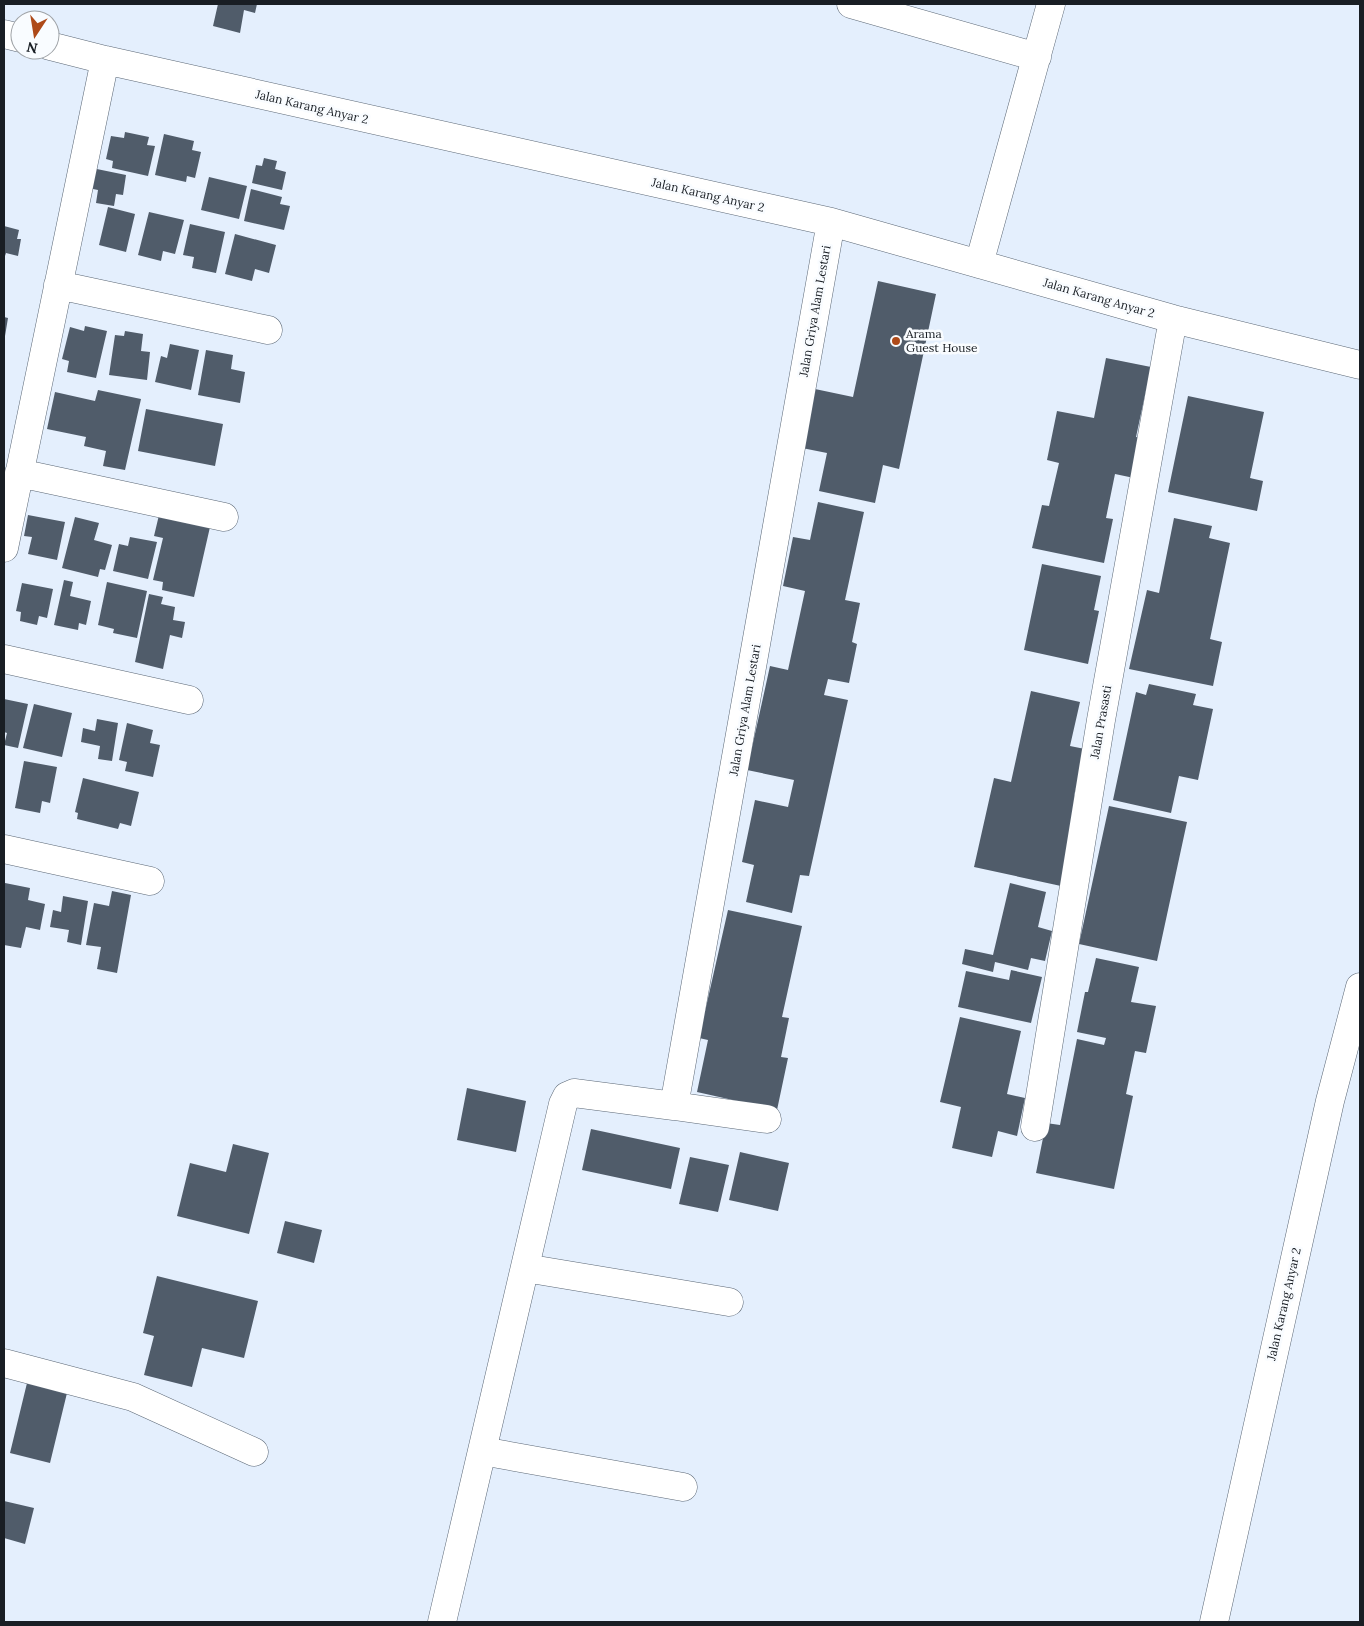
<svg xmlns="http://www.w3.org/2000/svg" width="1364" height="1626" font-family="Lora,serif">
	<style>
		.building { fill: #505c6a }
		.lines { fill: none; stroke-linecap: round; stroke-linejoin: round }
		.minor-casing { stroke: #5c6876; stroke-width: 29 }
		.minor { stroke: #fff; stroke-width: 28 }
		.poi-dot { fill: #ae4a19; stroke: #f9fcff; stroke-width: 2 }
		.labels { text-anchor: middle; stroke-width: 5; stroke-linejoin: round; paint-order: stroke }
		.street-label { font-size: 12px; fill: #191e24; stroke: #f9fcff }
		.poi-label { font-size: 12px; fill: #191e24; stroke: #f9fcff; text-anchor: start }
	</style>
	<rect width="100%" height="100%" fill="#e4effd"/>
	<path class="building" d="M218 4H257L255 13 244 10 240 33 213 26Z
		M125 132 149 137 147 145 155 146 148 176 112 168 113 161 106 159 111 136 124 138Z
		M164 134 194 141 192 150 201 152 195 178 187 176 186 182 155 175Z
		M264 158 277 161 275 169 286 172 282 190 252 183 256 165 262 166Z
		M87 167 126 175 123 195 116 194 114 206 96 203 98 190 83 187Z
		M209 177 247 186 239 219 201 210Z
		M251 189 282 197 280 204 290 206 284 230 244 221Z
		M108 207 135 214 126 252 99 245Z
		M149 212 184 220 175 254 163 251 161 261 138 255Z
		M190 224 225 232 216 273 192 268 194 257 183 255Z
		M4 226 19 230 17 239H21L18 256 6 253 4 259Z
		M235 234 276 245 269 273 255 269 252 281 225 274Z
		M878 281 936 294 899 469 883 465 875 503 819 491 827 453 802 448 815 389 853 397Z
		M4 317 8 318 5 336H4Z
		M85 326 107 331 96 378 67 372 69 361 62 359 70 327 84 331Z
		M125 331 143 334 141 351 150 352 147 380 109 375 115 335 124 336Z
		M170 344 199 350 191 390 155 382 161 356 167 358Z
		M206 350 233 355 231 369 245 372 240 403 198 395Z
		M1106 358 1151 367 1136 437 1142 438 1134 478 1115 474 1106 518 1113 519 1104 563 1032 548 1042 505 1049 506 1059 463 1047 460 1057 411 1094 418Z
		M98 390 141 399 125 470 103 466 106 451 84 446 86 437 47 429 55 392 95 401Z
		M1188 396 1264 412 1250 478 1263 481 1257 511 1168 492Z
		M146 409 223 424 215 466 138 451Z
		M818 502 864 512 845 600 860 603 852 642 857 644 849 683 828 679 824 695 848 700 809 876 800 875 792 913 746 902 754 865 742 862 755 800 788 807 794 780 747 770 770 666 788 670 805 591 783 586 793 537 810 540Z
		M28 515 65 522 57 560 28 554 32 537 24 536Z
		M159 515 210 527 194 597 162 590 163 582 153 580 163 538 154 536Z
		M75 517 99 523 94 540 112 545 105 570 100 569 98 577 62 568Z
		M1174 518 1212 526 1209 538 1230 543 1210 639 1222 642 1213 686 1129 669 1147 590 1159 593Z
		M130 537 157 542 148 579 113 571 119 544 128 546Z
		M1042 564 1101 576 1094 610 1099 611 1088 664 1024 650Z
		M64 580 73 582 70 596 91 601 86 625 79 623 78 630 54 625Z
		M107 582 147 591 137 638 113 633 114 629 98 625Z
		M22 583 53 589 47 618 39 616 37 625 20 621 21 612 16 611Z
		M149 594 163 597 161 604 175 607 173 620 185 622 182 638 170 635 163 669 135 662Z
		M1149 684 1196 694 1193 705 1213 709 1198 780 1179 776 1171 813 1113 800 1136 692 1146 695Z
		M1031 691 1080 702 1070 746 1085 749 1074 796 1080 797 1061 886 974 867 994 778 1011 782Z
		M4 699 28 704 18 748 4 745 7 733 4 732Z
		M34 704 72 713 62 757 23 748Z
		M97 719 118 723 112 761 98 759 100 746 81 742 83 728 95 731Z
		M127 723 153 730 150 743 160 745 153 777 125 771 127 762 119 760Z
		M24 761 57 767 50 803 42 801 40 813 15 808Z
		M83 778 139 792 131 826 120 823 118 829 77 819 78 813 75 812Z
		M1109 806 1187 822 1157 961 1079 944Z
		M5 883 30 888 28 900 45 904 40 930 26 927 21 948 4 945Z
		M1010 883 1046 892 1038 927 1052 931 1045 961 1031 958 1028 970 995 962 993 972 962 964 965 949 993 955Z
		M112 891 131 895 117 973 97 969 101 947 86 945 94 903 109 906Z
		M63 896 88 901 81 945 67 942 69 930 50 927 53 910 61 912Z
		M728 910 802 926 782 1017 789 1018 781 1057 788 1058 777 1110 697 1092 708 1040 699 1038Z
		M1096 958 1139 967 1131 1002 1156 1006 1146 1053 1135 1051 1126 1094 1133 1096 1114 1189 1036 1173 1046 1123 1060 1125 1077 1039 1104 1045 1106 1038 1077 1032 1085 992H1088Z
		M1011 970 1042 977 1031 1023 958 1007 966 971 1009 980Z
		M960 1017 1021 1031 1007 1094 1025 1098 1017 1136 998 1131 992 1157 952 1148 961 1107 940 1102Z
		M467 1088 526 1101 516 1152 457 1140Z
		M591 1129 680 1148 671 1189 582 1170Z
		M233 1144 269 1153 249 1234 177 1216 190 1163 226 1172Z
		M740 1152 789 1163 778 1211 729 1200Z
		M690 1157 729 1165 718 1212 679 1204Z
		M285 1221 322 1230 314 1263 277 1253Z
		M157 1276 258 1301 244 1358 202 1348 192 1387 144 1375 154 1336 143 1333Z
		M27 1383 67 1393 50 1463 10 1453Z
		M4 1501 34 1508 25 1544 4 1538Z"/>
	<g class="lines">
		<defs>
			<path id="minor" d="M851 4 1037 57
				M4 34 20 38
				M50 46 105 60 831 222 1173 319 1360 365
				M979 264 1051 4
				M58 285 268 330
				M19 473 224 517
				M4 548 105 60
				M4 659 189 700
				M4 849 150 881
				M767 1119 674 1106 831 222
				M1035 1127 1101 720 1173 319
				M525 1268 729 1302
				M4 1363 133 1397 254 1452
				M482 1451 683 1487
				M442 1622 563 1104 567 1096 574 1093 674 1106
				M1214 1622 1330 1101 1360 987"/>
		</defs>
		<use href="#minor" class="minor-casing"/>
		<use href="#minor" class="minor"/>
	</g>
	<circle class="poi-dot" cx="896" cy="341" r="5"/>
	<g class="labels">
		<g class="street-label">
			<text transform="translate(312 107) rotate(13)" y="4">Jalan Karang Anyar 2</text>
			<text transform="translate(708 195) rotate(13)" y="4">Jalan Karang Anyar 2</text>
			<text transform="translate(1099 298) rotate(16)" y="4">Jalan Karang Anyar 2</text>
			<text transform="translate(815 311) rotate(-80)" y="4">Jalan Griya Alam Lestari</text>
			<text transform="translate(745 710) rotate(-80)" y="4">Jalan Griya Alam Lestari</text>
			<text transform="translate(1101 722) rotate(-80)" y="4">Jalan Prasasti</text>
			<text transform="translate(1284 1304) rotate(-77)" y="4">Jalan Karang Anyar 2</text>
		</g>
		<g class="poi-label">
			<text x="906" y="338">Arama<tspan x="906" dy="14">Guest House</tspan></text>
		</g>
	</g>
	<rect width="1364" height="1626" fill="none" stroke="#191e24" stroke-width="10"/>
	<g transform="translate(35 35) rotate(192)"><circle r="24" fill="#f9fcff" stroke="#9fa3a7"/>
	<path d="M0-4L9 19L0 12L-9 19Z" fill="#ae4a19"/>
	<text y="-8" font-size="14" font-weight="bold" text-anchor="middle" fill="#191e24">N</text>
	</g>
</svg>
